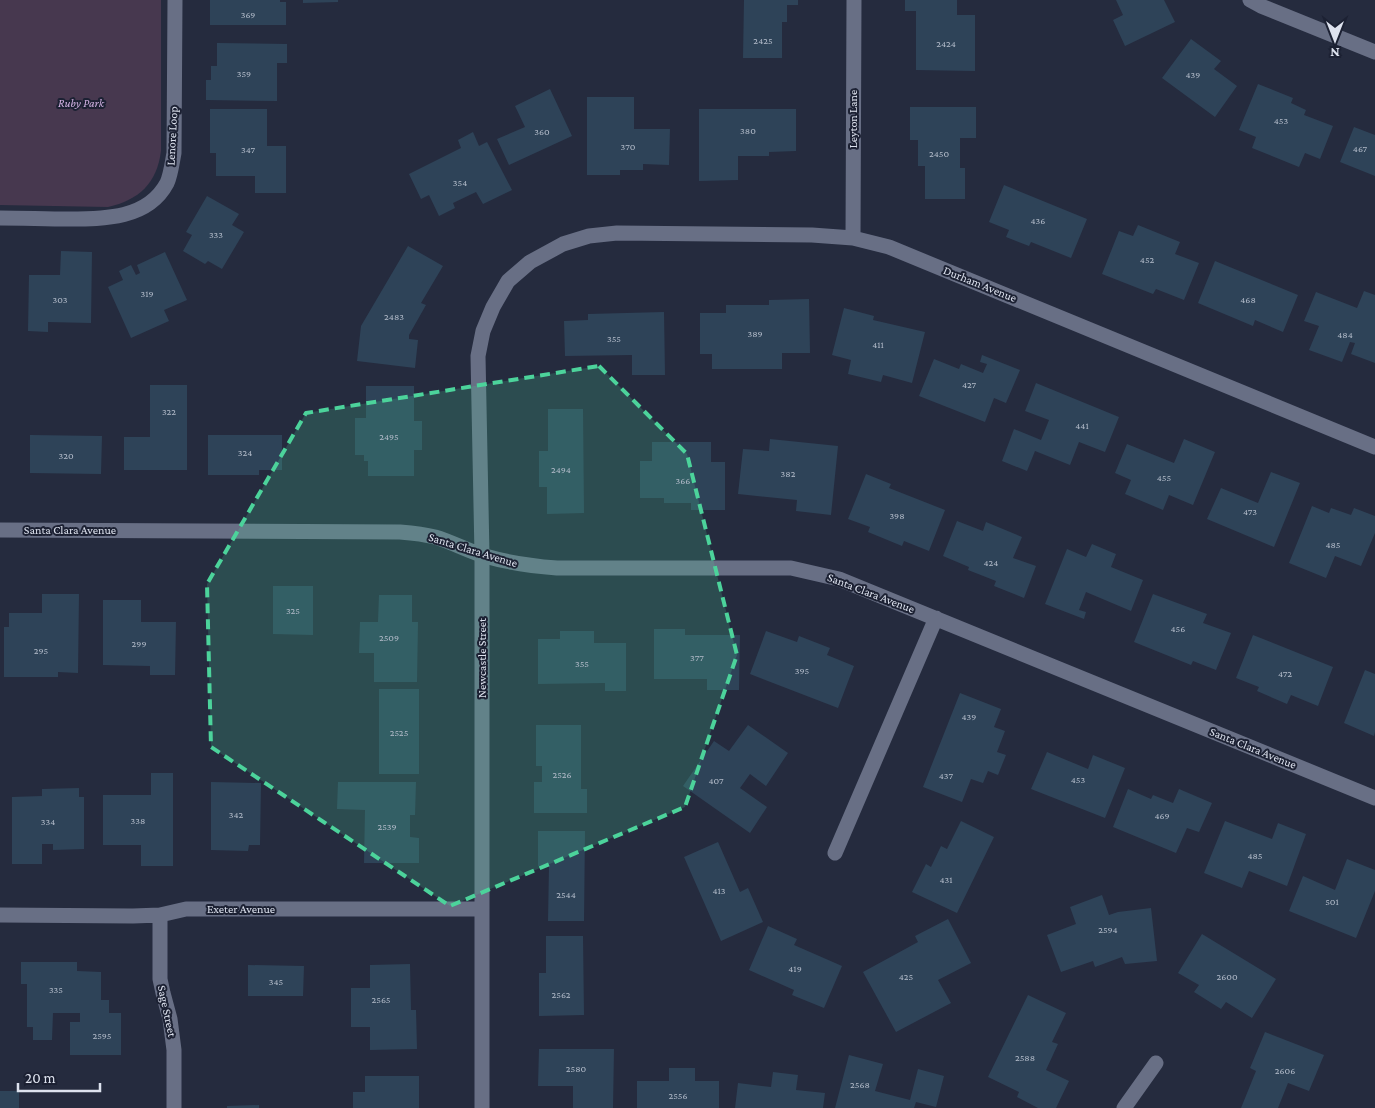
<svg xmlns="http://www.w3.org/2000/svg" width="1375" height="1108" font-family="'Crimson Pro',serif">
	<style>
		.green { fill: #47384f }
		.building { fill: #2e4358 }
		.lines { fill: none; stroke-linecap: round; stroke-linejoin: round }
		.street { stroke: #686f85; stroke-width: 15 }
		.marked { fill: #4cd39b; fill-opacity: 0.2; stroke: #4cd39b; stroke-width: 4; stroke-dasharray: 10 6; stroke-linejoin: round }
		.labels { text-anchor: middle; stroke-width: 4; stroke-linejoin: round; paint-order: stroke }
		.number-label { font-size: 10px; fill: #b1bac8 }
		.park-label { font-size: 12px; font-style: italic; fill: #d1b1e2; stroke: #1c2133 }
		.street-label { font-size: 12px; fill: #dde2ee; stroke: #1c2133 }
	</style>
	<rect width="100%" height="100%" fill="#252b3e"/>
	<path class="green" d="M0 0H161V151C157 183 139 200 108 207L0 205Z"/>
	<path class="building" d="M210 0H280V2H286V25H210Z
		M303 0H338V2L303 3Z
		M744 0H798V5H787V22H782V58H743Z
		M905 0H957V15H975V71L916 70V11H905Z
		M1116 0H1164L1175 22 1125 46 1113 20 1123 15Z
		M1191 39 1221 61 1214 69 1237 86 1215 117 1162 78Z
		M217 43 287 44V63H277V101L206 100V80H211V66H217Z
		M1258 84 1293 98 1291 103 1306 110 1304 115 1333 126 1320 159 1305 153 1299 167 1252 148 1256 137 1239 130Z
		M550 89 572 136 509 165 497 139 525 127 515 106Z
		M587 97H634V129H670L669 165 643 164V170H620V175H587Z
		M910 107H976V138H960V168H965V199H925V166H918V140H910Z
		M210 109H267V146H286V193H255V176H216V153H210Z
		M699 109H796V151L769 152V156H738V180L699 181Z
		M1354 127 1375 135V176L1340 162Z
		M473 132 479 146 487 142 512 190 483 204 476 192 453 203 455 208 439 216 429 195 421 199 409 174 461 148 458 140Z
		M1004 185 1087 219 1071 258 1031 242 1029 246 1006 237 1009 230 989 222Z
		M207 196 239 214 232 225 244 232 222 269 208 261 205 264 183 251 192 235 186 232Z
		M1138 225 1180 242 1175 254 1199 263 1184 300 1156 289 1153 294 1102 274 1119 231 1133 236Z
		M408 246 443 266 421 303 426 305 409 335V339L418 340 415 368 357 361 361 326Z
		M61 251 92 252 91 323 48 322V332L28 331 29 275H60Z
		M165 252 187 300 164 310 169 321 131 338 108 287 123 280 119 271 131 265 136 275 140 273 137 265Z
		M1215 261 1298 295 1283 332 1255 320 1253 326 1198 303Z
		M1364 291 1375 295V363L1351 354 1355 343 1350 342 1342 362 1309 350 1319 326 1304 321 1316 292 1357 308Z
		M809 299 810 353H782V369H712V354H700V313H726V305H769V300Z
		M844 308 874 316 873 320 925 332 912 383 883 375 881 382 848 374 851 360 832 355Z
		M664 312 665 375H632V355L565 356 564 321 588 320V314Z
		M982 355 1020 370 1006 403 994 398 985 422 919 396 934 359 959 369 961 364 983 373 987 364 980 362Z
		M1036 383 1119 417 1105 452 1079 442 1070 465 1035 451 1027 471 1002 461 1014 429 1041 440 1049 420 1025 411Z
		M150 385H187V470H124V437H150Z
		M366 386H414V421H422V450H414V476H368V461H364V455H355V418H366Z
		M548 409H583L584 513 547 514V487H539V451H548Z
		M30 435 102 436 101 474 30 473Z
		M208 435H282V470H259V475H208Z
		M770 439 838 446 831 515 796 511 797 500 738 494 743 449 769 451Z
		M1184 439 1215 452 1193 505 1169 495 1163 510 1125 494 1131 480 1115 473 1127 444 1174 463Z
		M652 442H711V462H725V510H691V503H664V498H640V461H652Z
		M1271 472 1300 483 1274 547 1207 519 1221 488 1258 503Z
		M866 474 891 484 889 488 945 510 929 551 904 541 902 546 868 532 870 527 848 519Z
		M1312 506 1329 513 1331 508 1351 515 1354 508 1375 516V533L1361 566 1335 556 1326 578 1289 563Z
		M957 521 983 531 986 522 1022 537 1013 558 1036 566 1024 598 994 586 996 581 968 570 969 567 943 556Z
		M1092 544 1116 554 1111 567 1143 580 1131 611 1086 592 1079 610 1086 612 1084 619 1045 604 1067 549 1086 557Z
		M273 586H313V635L273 634Z
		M42 594H79L78 673 58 672V677H4V627H9V613H42Z
		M1153 594 1207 614 1203 623 1231 633 1216 670 1193 661 1191 665 1134 642Z
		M379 595H412V622H418L417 682H374V653H359L360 622H378Z
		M103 600H141V622H176L175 675H150V666L103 665Z
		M654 629H685V635H740L739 690H707V679H654Z
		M560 631H594V643H626V691H605V683L538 684V639H560Z
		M766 631 797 642 799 636 830 648 827 655 854 666 838 708 750 674Z
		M1253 635 1333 667 1318 706 1291 695 1287 704 1257 691 1259 687 1236 678Z
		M1365 670 1375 674V732L1374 736 1344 723Z
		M379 689H419V774H379Z
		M960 693 1001 709 994 727 1005 731 997 752 1006 755 998 775 988 771 983 783 971 779 962 802 923 787Z
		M536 725H581V789H587V813H534V782H542V766H536Z
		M748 725 788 753 766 786 750 774 740 788 767 807 750 833 683 786 714 741 729 751Z
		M1047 752 1088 769 1093 755 1125 768 1105 818 1031 789Z
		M151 773H173V866H141V845H103V795H151Z
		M211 782 261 783 260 845H249L248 851 211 850Z
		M338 782H416L415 815H410V837L419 838V863H364L365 810 337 809Z
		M79 788V797H84V849L53 850V844H42V864H12V797L42 796V789Z
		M1128 789 1151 799 1153 795 1173 803 1179 789 1212 803 1199 832 1187 828 1176 853 1113 827Z
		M961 821 994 837 957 913 912 892 926 864 931 867 941 846 947 849Z
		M1225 821 1272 839 1278 823 1306 834 1287 886 1249 871 1242 888 1204 873Z
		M538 831H585L584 921H548L549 866H538Z
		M718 842 740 892 748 888 763 922 721 941 684 857Z
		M1347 859 1375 870V891L1356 938 1289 911 1303 876 1335 890Z
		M1102 895 1109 915 1118 912 1151 908 1157 961 1125 964 1122 957 1095 967 1093 961 1061 972 1047 935 1076 924 1070 907Z
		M948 919 971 963 938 980 951 1003 896 1032 863 972 918 942 915 936Z
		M768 926 797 939 794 945 842 966 824 1008 792 995 794 990 749 970Z
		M1202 934 1276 979 1252 1018 1226 1002 1221 1009 1194 992 1199 985 1178 973Z
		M546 936H583L584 1015 539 1016V973H546Z
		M21 962H77V971L101 972V1000H109V1013H121V1055H70V1022H80V1013H53L52 1040H33V1027H27V984H21Z
		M410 964 411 1010H416L417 1049 370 1050V1027H351V988H370V965Z
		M248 965 304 966 303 996H248Z
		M1028 995 1066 1013 1052 1042 1058 1044 1046 1070 1069 1081 1056 1108H1038L1017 1097 1019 1092 988 1077Z
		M1265 1032 1324 1055 1309 1091 1288 1083 1278 1108H1241L1256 1071 1250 1068Z
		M539 1049H614L613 1108H573V1086H538Z
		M849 1055 883 1064 875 1091 910 1100 918 1069 944 1076 936 1107 916 1102 914 1108H835Z
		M669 1068H695V1081H719V1108H637V1081H669Z
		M773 1072 798 1075 796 1090 825 1093 823 1108H735L738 1083 771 1087Z
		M365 1076H419V1108H353V1092H365Z
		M0 1091H19V1108H0Z
		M259 1105V1108H227V1106Z"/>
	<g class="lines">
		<path class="street" d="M1250 0 1261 6 1375 52
			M0 218C23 218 46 219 69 219 104 219 148 219 167 183 171 174 172 163 174 153L175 0
			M853 238 854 0
			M0 530 400 532C412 533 423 534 435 537 452 542 468 551 485 556 509 563 532 566 557 568H791L839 579 1375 798
			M835 853 936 618
			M0 915 133 916 160 915 186 909H482
			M160 915V979L163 993 170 1019 174 1050V1108
			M482 1108V555L478 356 483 331 493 307 508 281 530 262 563 244 589 236 617 233 812 235 853 238 889 247 1375 447
			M1124 1108 1156 1063"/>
	</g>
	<path class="marked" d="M599 366 687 454 737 655 685 807 450 906 211 747 207 584 306 413Z"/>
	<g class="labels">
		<g class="number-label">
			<text x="248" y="18">369</text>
			<text x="763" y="44">2425</text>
			<text x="946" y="47">2424</text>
			<text x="244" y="77">359</text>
			<text x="1193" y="78">439</text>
			<text x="1281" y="124">453</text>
			<text x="748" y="134">380</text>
			<text x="542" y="135">360</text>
			<text x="628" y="150">370</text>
			<text x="1360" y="152">467</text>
			<text x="248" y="153">347</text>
			<text x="939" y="157">2450</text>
			<text x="460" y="186">354</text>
			<text x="1038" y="224">436</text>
			<text x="216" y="238">333</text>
			<text x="1147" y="263">452</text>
			<text x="147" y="297">319</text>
			<text x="60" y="303">303</text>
			<text x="1248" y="303">468</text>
			<text x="394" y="320">2483</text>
			<text x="755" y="337">389</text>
			<text x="1345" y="338">484</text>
			<text x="614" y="342">355</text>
			<text x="878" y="348">411</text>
			<text x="969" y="388">427</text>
			<text x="169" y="415">322</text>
			<text x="1082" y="429">441</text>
			<text x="389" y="440">2495</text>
			<text x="245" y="456">324</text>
			<text x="66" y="459">320</text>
			<text x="561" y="473">2494</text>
			<text x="788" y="477">382</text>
			<text x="1164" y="481">455</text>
			<text x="683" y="484">366</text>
			<text x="1250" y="515">473</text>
			<text x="897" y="519">398</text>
			<text x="1333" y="548">485</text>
			<text x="991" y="566">424</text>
			<text x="293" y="614">325</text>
			<text x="1178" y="632">456</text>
			<text x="389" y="641">2509</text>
			<text x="139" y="647">299</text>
			<text x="41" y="654">295</text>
			<text x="697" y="661">377</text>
			<text x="582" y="667">355</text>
			<text x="802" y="674">395</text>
			<text x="1285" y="677">472</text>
			<text x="969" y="720">439</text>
			<text x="399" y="736">2525</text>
			<text x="562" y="778">2526</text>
			<text x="946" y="779">437</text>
			<text x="1078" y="783">453</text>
			<text x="716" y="784">407</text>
			<text x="236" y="818">342</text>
			<text x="1162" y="819">469</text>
			<text x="138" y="824">338</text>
			<text x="48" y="825">334</text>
			<text x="387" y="830">2539</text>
			<text x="1255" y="859">485</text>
			<text x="946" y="883">431</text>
			<text x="719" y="894">413</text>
			<text x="566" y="898">2544</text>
			<text x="1332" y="905">501</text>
			<text x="1108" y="933">2594</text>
			<text x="795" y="972">419</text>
			<text x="906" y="980">425</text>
			<text x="1227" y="980">2600</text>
			<text x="276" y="985">345</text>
			<text x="56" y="993">335</text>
			<text x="561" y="998">2562</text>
			<text x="381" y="1003">2565</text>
			<text x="102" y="1039">2595</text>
			<text x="1025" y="1061">2588</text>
			<text x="576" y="1072">2580</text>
			<text x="1285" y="1074">2606</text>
			<text x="860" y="1088">2568</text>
			<text x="678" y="1099">2556</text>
		</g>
		<g class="park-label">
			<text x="81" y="107">Ruby Park</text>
		</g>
		<g class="street-label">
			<text transform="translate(853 119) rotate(-90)" y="4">Leyton Lane</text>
			<text transform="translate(172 136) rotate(-87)" y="4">Lenore Loop</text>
			<text transform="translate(980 284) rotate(22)" y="4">Durham Avenue</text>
			<text x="70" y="534">Santa Clara Avenue</text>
			<text transform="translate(473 550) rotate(17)" y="4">Santa Clara Avenue</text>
			<text transform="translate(871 593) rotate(21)" y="4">Santa Clara Avenue</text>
			<text transform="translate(482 658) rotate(-90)" y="4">Newcastle Street</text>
			<text transform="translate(1253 748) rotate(22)" y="4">Santa Clara Avenue</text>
			<text x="241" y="913">Exeter Avenue</text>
			<text transform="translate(167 1011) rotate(78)" y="4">Sage Street</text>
		</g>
	</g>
	<g transform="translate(1335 40) rotate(180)" stroke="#1c2133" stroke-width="4" paint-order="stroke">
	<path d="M0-4L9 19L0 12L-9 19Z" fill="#dde2ee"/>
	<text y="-8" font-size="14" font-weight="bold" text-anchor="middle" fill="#dde2ee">N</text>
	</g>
	<path d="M18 1083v8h82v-8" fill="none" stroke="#dde2ee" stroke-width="2.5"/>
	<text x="25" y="1083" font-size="15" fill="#dde2ee" stroke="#1c2133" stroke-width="4" paint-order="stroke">20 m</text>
</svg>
